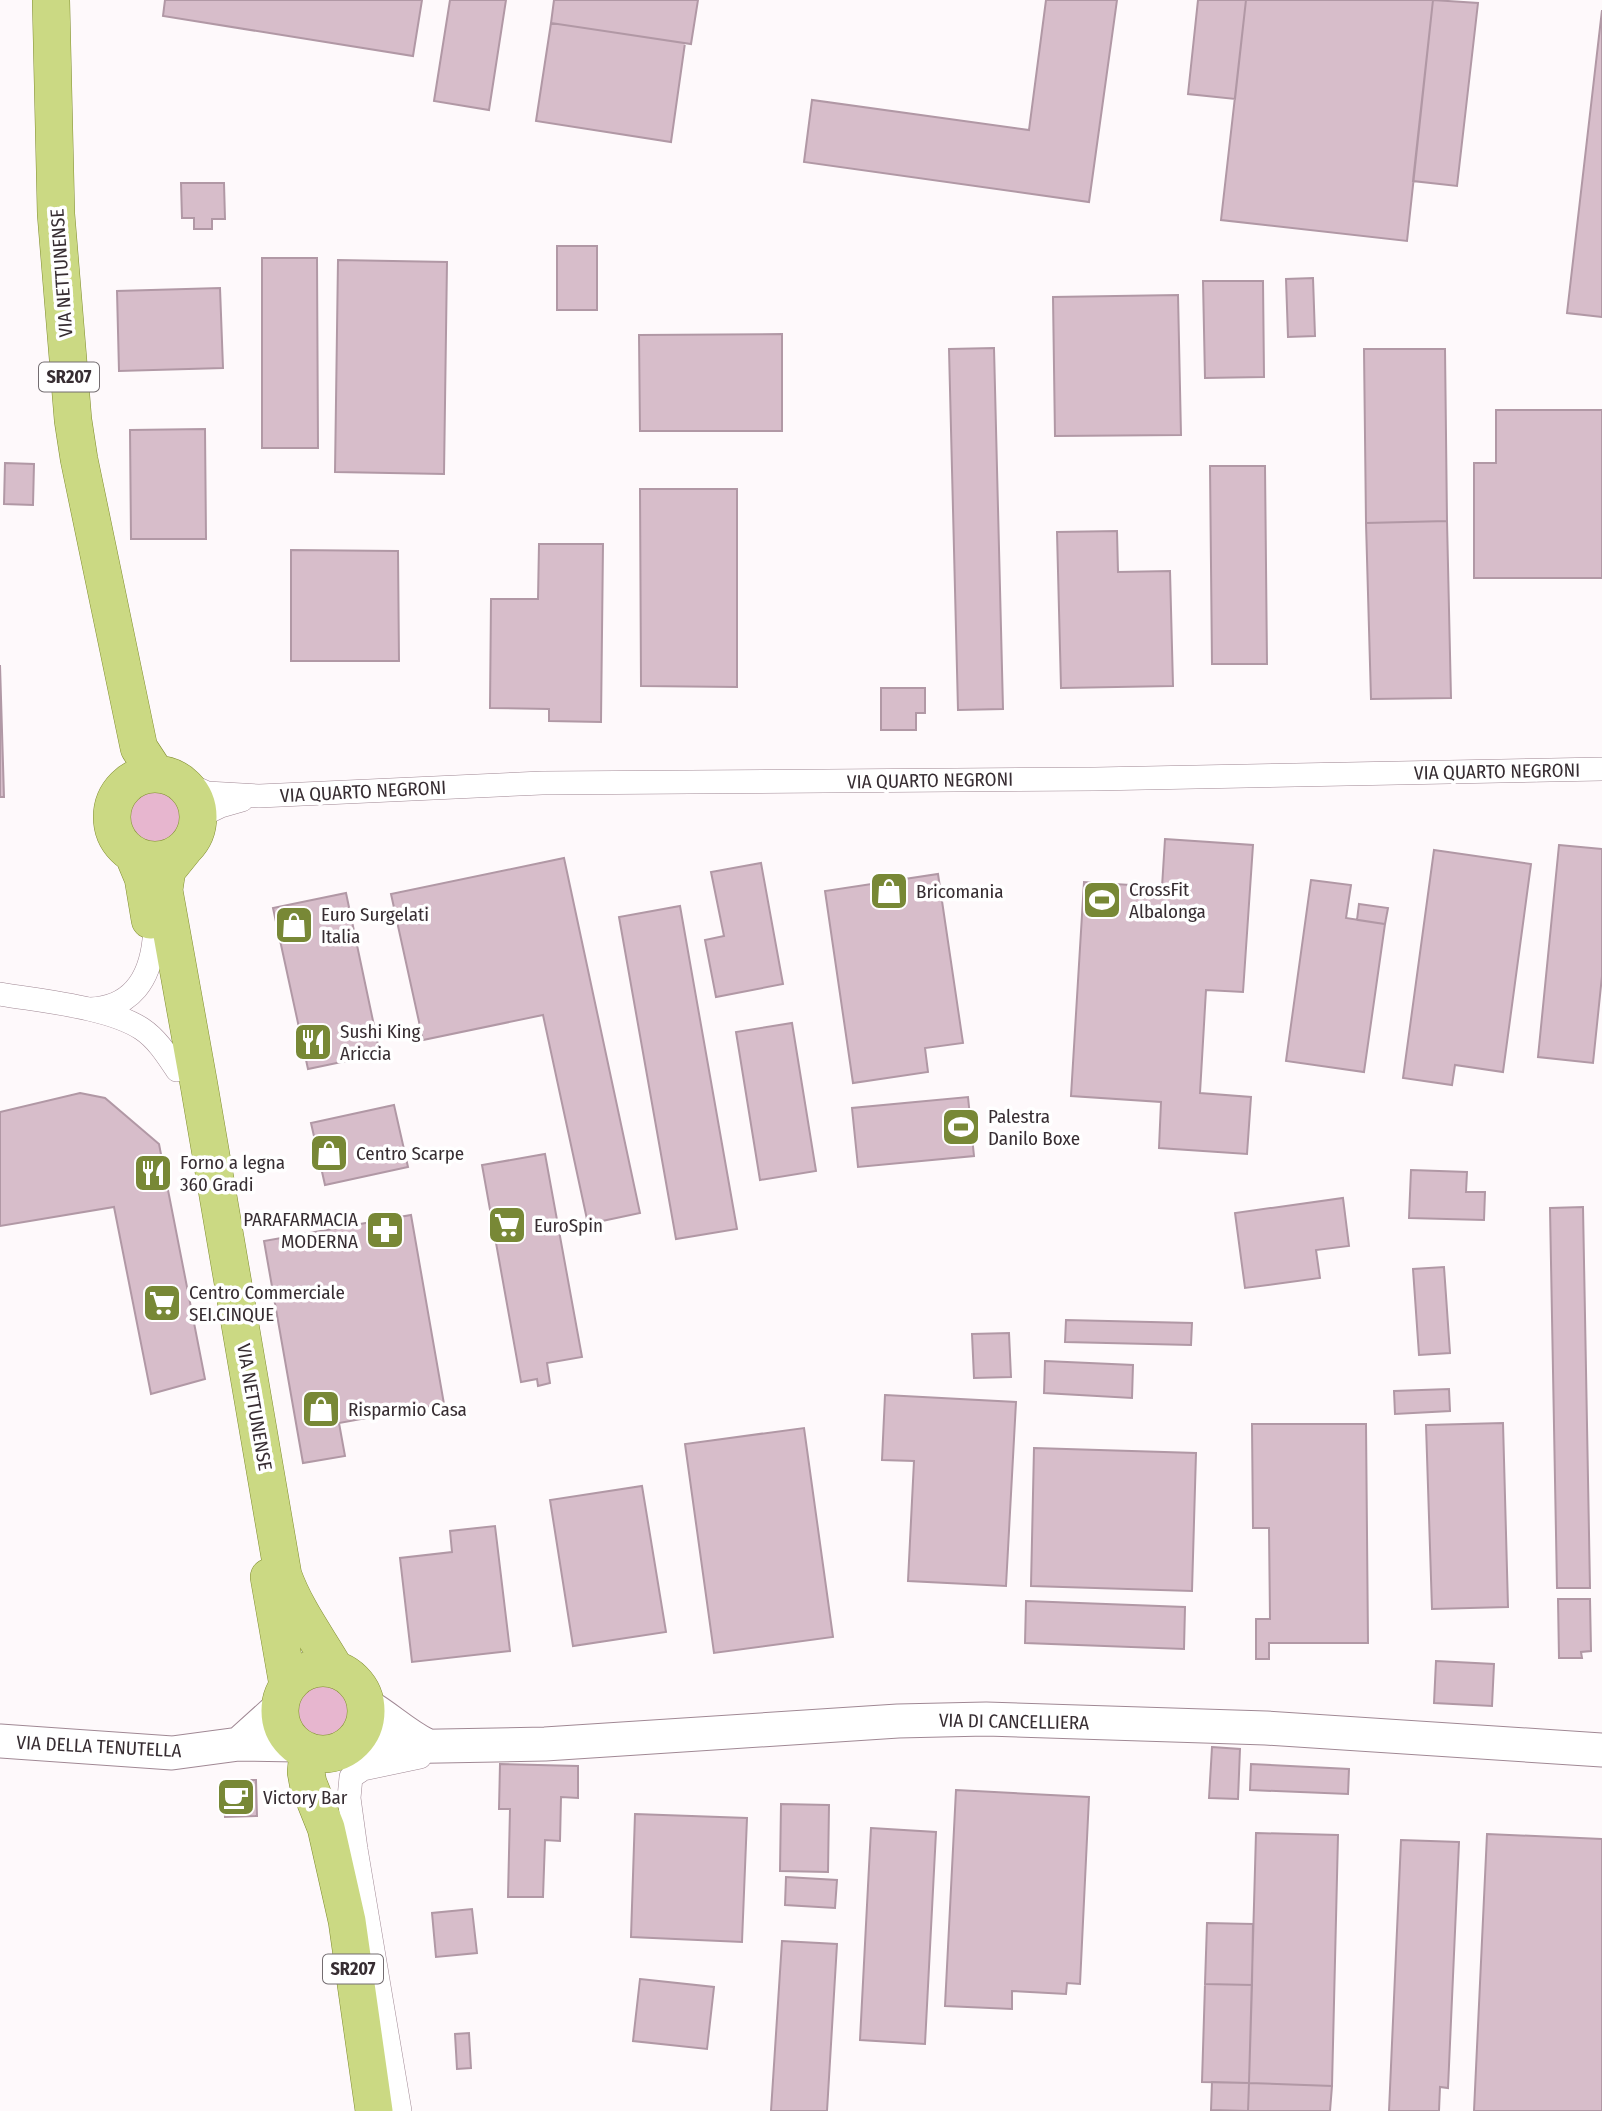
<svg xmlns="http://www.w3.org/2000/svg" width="1602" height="2111" font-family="'Fira Sans Condensed',sans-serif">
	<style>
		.green { fill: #e7b6cf }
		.building { fill: #d7bdca; stroke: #b198a5; stroke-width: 2 }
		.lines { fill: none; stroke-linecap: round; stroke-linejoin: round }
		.street-casing { stroke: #a08894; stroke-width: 24 }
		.secondary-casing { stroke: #a08894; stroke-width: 35 }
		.primary-casing { stroke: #808d31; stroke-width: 38 }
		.street { stroke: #fff; stroke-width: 23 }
		.secondary { stroke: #fff; stroke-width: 33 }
		.primary { stroke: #cbd983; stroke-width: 37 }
		.labels { text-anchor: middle; stroke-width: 7; stroke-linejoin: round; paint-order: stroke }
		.shield { fill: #fff; stroke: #736c70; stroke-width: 2 }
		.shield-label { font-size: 18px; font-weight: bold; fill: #372d32 }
		.street-label { font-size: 19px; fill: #372d32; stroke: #fff }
		.poi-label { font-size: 19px; fill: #372d32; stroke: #fff; text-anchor: start }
	</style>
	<rect width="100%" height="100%" fill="#fef9fb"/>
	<path class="green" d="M147 778C157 781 170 782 179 786 194 794 200 821 191 835 187 841 172 852 165 855 132 871 84 807 147 778Z
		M292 1711a30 30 0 1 1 60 0a30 30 0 1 1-60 0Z"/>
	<path class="building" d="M165 0H422L413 56 163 16Z
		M450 0H506L489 110 434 101Z
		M554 0H698L691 44 551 23Z
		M1046 0H1117L1089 202 804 162 812 100 1029 130Z
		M1198 0H1246L1235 99 1188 94Z
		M1246 0H1433L1407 241 1221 220Z
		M1433 0 1478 3 1457 186 1413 181Z
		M1602 10V317L1567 313Z
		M551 23 685 43 671 142 536 121Z
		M181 183H224L225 219H212V229H194V218H182Z
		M557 246H597V310H557Z
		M262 258H317L318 448H262Z
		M338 260 447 262 444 474 335 472Z
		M1313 278 1315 336 1288 337 1286 279Z
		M1203 281H1263L1264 377 1205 378Z
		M220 288 223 368 119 371 117 291Z
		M1178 295 1181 435 1055 436 1053 297Z
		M782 334V431H640L639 335Z
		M994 348 1003 709 958 710 949 349Z
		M1364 349H1445L1447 521 1366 523Z
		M1496 410H1602V578H1474V463H1496Z
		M205 429 206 539H131L130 430Z
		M5 463 34 464 33 505 4 504Z
		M1210 466H1265L1267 664H1212Z
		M640 489H737V687L641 686Z
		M1447 521 1451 698 1371 699 1366 523Z
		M1117 531 1118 572 1170 571 1173 686 1061 688 1057 532Z
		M539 544H603L601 722 549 721V709L490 708 491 599H538Z
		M291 550 398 551 399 661H291Z
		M0 665 4 797H0Z
		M881 688H925V713H916V730H881Z
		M1165 839 1253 845 1243 992 1206 990 1200 1093 1251 1097 1247 1154 1159 1148 1161 1102 1071 1096 1084 882 1162 887Z
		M1559 845 1602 849V976L1593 1063 1538 1057Z
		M1434 850 1531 864 1503 1072 1455 1065 1452 1085 1403 1078Z
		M564 858 640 1213 588 1224 543 1015 423 1040 391 894Z
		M761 863 783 984 716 997 705 940 724 936 711 872Z
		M938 874 963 1043 925 1048 928 1072 853 1083 825 891Z
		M1311 880 1351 885 1346 918 1385 924 1364 1072 1286 1061Z
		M346 893 380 1054 308 1069 273 908Z
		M1359 904 1388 908 1385 924 1357 920Z
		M680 906 737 1229 676 1239 619 917Z
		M792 1023 816 1171 760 1180 736 1032Z
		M80 1093 105 1098 159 1144 205 1379 151 1394 114 1207 0 1226V1112Z
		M968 1097 974 1156 858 1167 852 1108Z
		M394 1105 408 1167 325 1185 311 1123Z
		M545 1154 582 1357 547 1363 550 1383 538 1386 537 1379 521 1382 482 1165Z
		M1411 1170 1467 1172 1466 1192H1485L1484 1220 1409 1218Z
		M1343 1198 1349 1246 1316 1250 1320 1278 1245 1288 1235 1213Z
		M1583 1207 1590 1588H1557L1550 1208Z
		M411 1215 444 1404 339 1423 345 1456 303 1463 264 1241Z
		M1444 1267 1450 1353 1419 1355 1413 1269Z
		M1066 1320 1192 1323 1191 1345 1065 1342Z
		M1009 1333 1011 1377 974 1378 972 1334Z
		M1045 1361 1133 1365 1132 1398 1044 1393Z
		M1449 1389 1450 1411 1395 1414 1394 1391Z
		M885 1395 1016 1402 1006 1586 908 1581 914 1461 882 1460Z
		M1503 1423 1508 1607 1432 1609 1426 1425Z
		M1252 1424H1366L1368 1643H1269V1659H1256V1619H1270L1269 1528H1253Z
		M804 1428 833 1637 714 1653 685 1444Z
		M1034 1448 1196 1453 1192 1591 1031 1586Z
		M642 1486 666 1632 573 1646 550 1500Z
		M495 1526 510 1651 412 1662 400 1558 452 1552 450 1531Z
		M1558 1599H1590L1591 1651 1581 1652 1582 1658H1559Z
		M1026 1601 1185 1607 1184 1649 1025 1643Z
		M1436 1661 1494 1664 1492 1706 1434 1703Z
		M1212 1747 1240 1749 1238 1799 1209 1798Z
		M500 1764 578 1766V1798L561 1797 560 1841 545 1840 543 1897H508L510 1809H499Z
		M1251 1764 1349 1769 1348 1794 1250 1790Z
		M224 1780H256L257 1816 225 1817Z
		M956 1790 1089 1797 1080 1984 1067 1983 1066 1994 1012 1991V2009L945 2006Z
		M781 1804 829 1805 828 1872 780 1871Z
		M635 1814 747 1818 742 1942 631 1937Z
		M871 1828 936 1832 925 2044 860 2040Z
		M1256 1833 1338 1835 1332 2086 1249 2083Z
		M1487 1834 1602 1839V2111H1474Z
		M1401 1840 1459 1842 1448 2088 1440 2087 1439 2111H1389Z
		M786 1877 837 1880 835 1908 785 1905Z
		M472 1909 477 1953 436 1957 432 1913Z
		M1207 1923 1253 1924 1252 1985 1205 1984Z
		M782 1941 837 1944 827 2111H771Z
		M640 1979 714 1987 707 2049 633 2041Z
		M1205 1984 1252 1985 1249 2083 1202 2082Z
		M469 2033 471 2068 457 2069 455 2034Z
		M1212 2082 1249 2083 1248 2111 1211 2110Z
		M1249 2083 1332 2086 1330 2111H1248Z"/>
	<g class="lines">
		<defs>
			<path id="street" d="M178 780 207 793 259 796 542 783 1095 779 1602 769
				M198 817 221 806 242 800
				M0 994C40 1001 109 1007 142 1029 157 1039 167 1055 177 1070
				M90 1009C132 1008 150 978 154 940
				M400 2111 356 1849 349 1798 351 1777 363 1769 420 1757"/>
			<path id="secondary" d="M366 1705C387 1717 404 1734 426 1745
				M355 1740 386 1747 545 1744 898 1721 986 1719 1266 1728 1602 1750
				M0 1741 172 1753 239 1744 297 1745
				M239 1744 280 1707"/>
			<path id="primary" d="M51 0 56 214 73 420 79 459 139 748 156 774
				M112 817a43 43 0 1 1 86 0a43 43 0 1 1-86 0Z
				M184 849 167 870 164 890 199 1085 283 1575C295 1609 317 1638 335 1669
				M133 854 143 878 150 920
				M269 1577 288 1686
				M280 1711a43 43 0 1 1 86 0a43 43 0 1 1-86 0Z
				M308 1751 306 1772 308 1783 326 1828 347 1921 374 2111"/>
		</defs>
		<use href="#street" class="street-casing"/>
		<use href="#secondary" class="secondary-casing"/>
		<use href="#primary" class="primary-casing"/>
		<use href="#street" class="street"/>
		<use href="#secondary" class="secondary"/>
		<use href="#primary" class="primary"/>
	</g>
	<defs>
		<symbol id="shop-square" viewBox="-11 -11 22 22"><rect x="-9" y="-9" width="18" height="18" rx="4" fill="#788836" stroke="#fff"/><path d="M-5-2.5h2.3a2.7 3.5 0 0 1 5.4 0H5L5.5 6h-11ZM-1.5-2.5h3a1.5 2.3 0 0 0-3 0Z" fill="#fff"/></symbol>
		<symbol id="stadium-square" viewBox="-11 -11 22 22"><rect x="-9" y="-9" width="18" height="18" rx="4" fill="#788836" stroke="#fff"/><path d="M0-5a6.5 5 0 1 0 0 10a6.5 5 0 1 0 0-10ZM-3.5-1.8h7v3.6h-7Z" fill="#fff"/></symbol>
		<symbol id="restaurant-square" viewBox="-11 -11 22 22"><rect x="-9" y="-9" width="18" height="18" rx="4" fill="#788836" stroke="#fff"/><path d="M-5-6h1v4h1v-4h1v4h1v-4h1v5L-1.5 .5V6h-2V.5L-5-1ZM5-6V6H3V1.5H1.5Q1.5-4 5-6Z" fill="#fff"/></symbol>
		<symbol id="supermarket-square" viewBox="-11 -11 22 22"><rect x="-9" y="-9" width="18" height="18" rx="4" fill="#788836" stroke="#fff"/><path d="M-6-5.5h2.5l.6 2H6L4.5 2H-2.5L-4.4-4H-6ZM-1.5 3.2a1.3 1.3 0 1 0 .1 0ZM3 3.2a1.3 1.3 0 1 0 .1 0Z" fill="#fff"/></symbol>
		<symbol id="pharmacy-square" viewBox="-11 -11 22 22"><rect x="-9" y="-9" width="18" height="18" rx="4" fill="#788836" stroke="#fff"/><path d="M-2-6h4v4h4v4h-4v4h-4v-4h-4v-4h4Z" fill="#fff"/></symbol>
		<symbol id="cafe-square" viewBox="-11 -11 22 22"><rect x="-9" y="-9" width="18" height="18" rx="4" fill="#788836" stroke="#fff"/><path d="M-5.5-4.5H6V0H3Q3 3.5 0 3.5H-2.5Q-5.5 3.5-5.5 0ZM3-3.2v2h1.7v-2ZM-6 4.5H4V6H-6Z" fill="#fff"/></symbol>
	</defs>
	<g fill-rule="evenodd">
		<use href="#shop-square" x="867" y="869" width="44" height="44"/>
		<use href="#stadium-square" x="1080" y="878" width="44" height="44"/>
		<use href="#shop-square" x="272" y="903" width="44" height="44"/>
		<use href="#restaurant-square" x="291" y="1020" width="44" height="44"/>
		<use href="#stadium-square" x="939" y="1105" width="44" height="44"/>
		<use href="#shop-square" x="307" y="1131" width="44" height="44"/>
		<use href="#restaurant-square" x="131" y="1151" width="44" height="44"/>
		<use href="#supermarket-square" x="485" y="1203" width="44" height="44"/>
		<use href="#pharmacy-square" x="363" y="1208" width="44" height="44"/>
		<use href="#supermarket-square" x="140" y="1281" width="44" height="44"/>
		<use href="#shop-square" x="299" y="1387" width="44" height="44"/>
		<use href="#cafe-square" x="214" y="1775" width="44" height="44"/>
	</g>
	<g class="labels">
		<g class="shield">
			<rect x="39" y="362.5" width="60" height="29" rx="5"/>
			<rect x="323" y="1954.5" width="60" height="29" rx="5"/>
		</g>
		<g class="shield-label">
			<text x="69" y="383">SR207</text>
			<text x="353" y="1975">SR207</text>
		</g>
		<g class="street-label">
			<text transform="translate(61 273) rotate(-94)" y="7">VIA NETTUNENSE</text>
			<text transform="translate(1497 771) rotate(-1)" y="7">VIA QUARTO NEGRONI</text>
			<text transform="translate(930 780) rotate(-1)" y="7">VIA QUARTO NEGRONI</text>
			<text transform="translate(363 791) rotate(-3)" y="7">VIA QUARTO NEGRONI</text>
			<text transform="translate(255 1407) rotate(80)" y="7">VIA NETTUNENSE</text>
			<text transform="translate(1014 1721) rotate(1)" y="7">VIA DI CANCELLIERA</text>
			<text transform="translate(99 1746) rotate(3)" y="7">VIA DELLA TENUTELLA</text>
		</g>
		<g class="poi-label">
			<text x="1129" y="896">CrossFit<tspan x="1129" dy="22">Albalonga</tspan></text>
			<text x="916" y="898">Bricomania</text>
			<text x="321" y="921">Euro Surgelati<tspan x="321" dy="22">Italia</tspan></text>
			<text x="340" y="1038">Sushi King<tspan x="340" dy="22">Ariccia</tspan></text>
			<text x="988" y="1123">Palestra<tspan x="988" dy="22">Danilo Boxe</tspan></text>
			<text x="356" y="1160">Centro Scarpe</text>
			<text x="180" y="1169">Forno a legna<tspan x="180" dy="22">360 Gradi</tspan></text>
			<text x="358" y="1226" text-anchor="end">PARAFARMACIA<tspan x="358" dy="22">MODERNA</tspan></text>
			<text x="534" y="1232">EuroSpin</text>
			<text x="189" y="1299">Centro Commerciale<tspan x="189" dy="22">SEI.CINQUE</tspan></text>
			<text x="348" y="1416">Risparmio Casa</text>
			<text x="263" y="1804">Victory Bar</text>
		</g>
	</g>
</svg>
